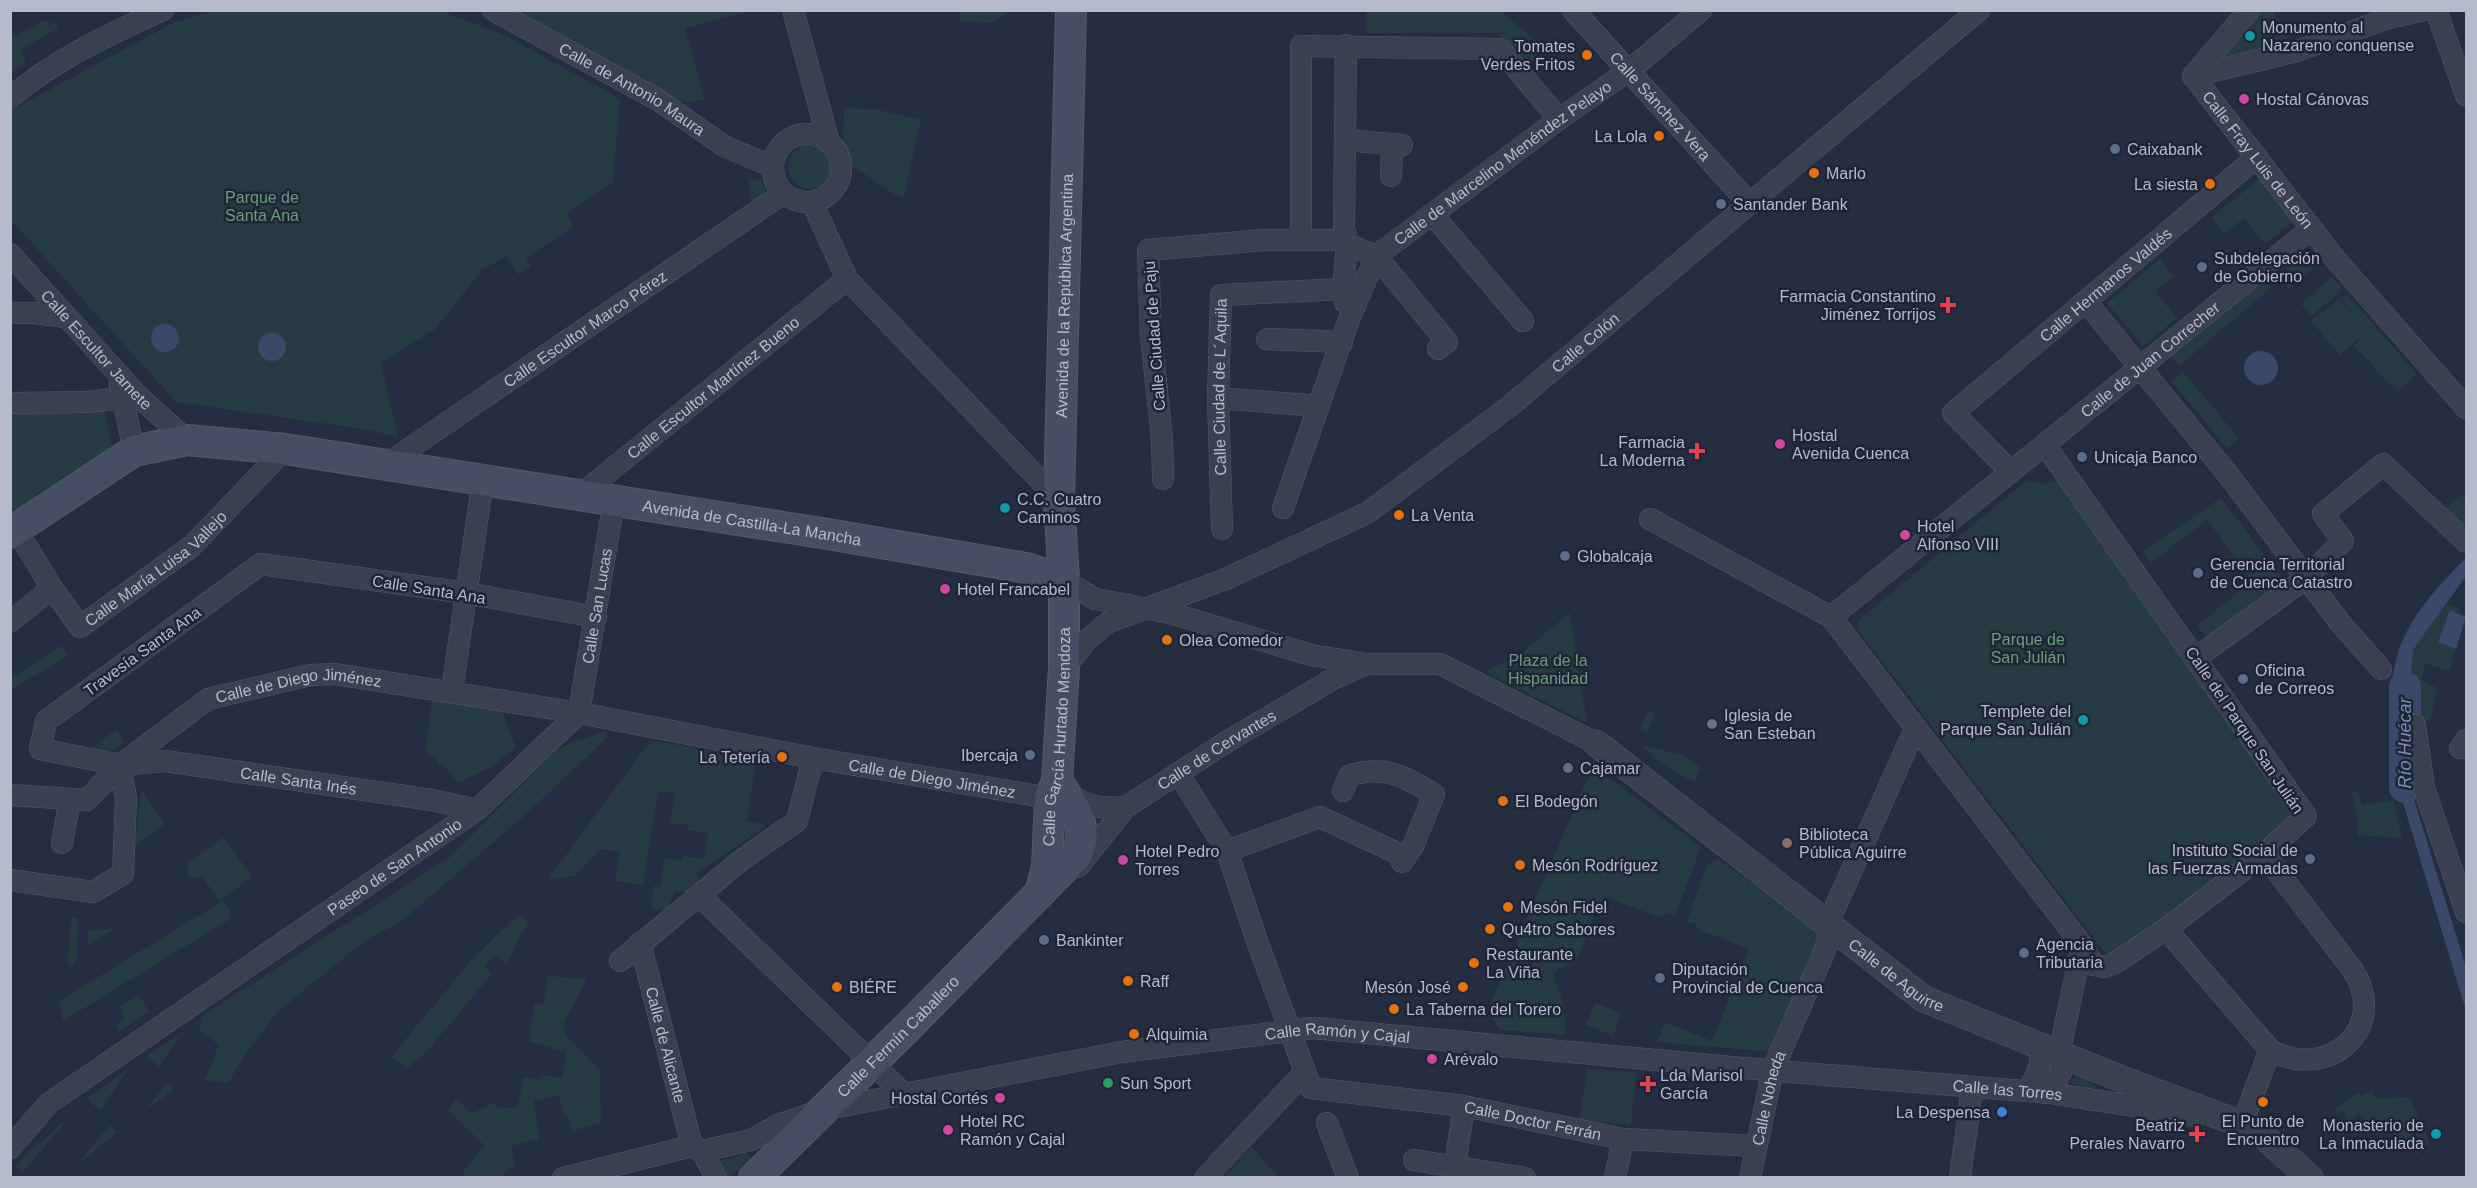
<svg xmlns="http://www.w3.org/2000/svg" width="2477" height="1188" font-family="Arial,sans-serif">
	<style>
		.green { fill: #273b42 }
		.water { fill: #3b486a }
		.lines { fill: none; stroke-linecap: round; stroke-linejoin: round }
		.river { stroke: #3b486a; stroke-width: 32 }
		.minor-casing { stroke: #545b6b; stroke-width: 22 }
		.tertiary-casing { stroke: #545b6b; stroke-width: 27 }
		.secondary-casing { stroke: #545b6b; stroke-width: 32 }
		.minor { stroke: #394050; stroke-width: 21 }
		.tertiary { stroke: #394050; stroke-width: 26 }
		.secondary { stroke: #474e63; stroke-width: 30 }
		.culture-dot { fill: #0f9aa8; stroke: #1e2536; stroke-width: 2 }
		.food-dot { fill: #e8710a; stroke: #1e2536; stroke-width: 2 }
		.hotel-dot { fill: #d1479c; stroke: #1e2536; stroke-width: 2 }
		.service-dot { fill: #5c6f8a; stroke: #1e2536; stroke-width: 2 }
		.health-dot { fill: #e0444e; stroke: #1e2536; stroke-width: 2 }
		.worship-dot { fill: #6b7280; stroke: #1e2536; stroke-width: 2 }
		.education-dot { fill: #8d6e63; stroke: #1e2536; stroke-width: 2 }
		.leisure-dot { fill: #2e9e5b; stroke: #1e2536; stroke-width: 2 }
		.shop-dot { fill: #3f7fe0; stroke: #1e2536; stroke-width: 2 }
		.labels { text-anchor: middle; stroke-width: 5; stroke-linejoin: round; paint-order: stroke }
		.poi-label { font-size: 16px; fill: #b6bbcb; stroke: #1e2536; text-anchor: start }
		.street-label { font-size: 16px; fill: #b6bbcb; stroke: #1e2536 }
		.park-label { font-size: 16px; fill: #6d9c7e; stroke: #1e2536 }
		.water-label { font-size: 18px; font-style: italic; fill: #7d8db2; stroke: #1e2536 }
	</style>
	<rect width="100%" height="100%" fill="#252d41"/>
	<path class="green" d="M215 10 441 11 503 34 620 99 613 182 567 213 573 227 526 258 531 266 519 275 506 256 482 270 434 330 381 363 398 437 363 429 176 402 11 220 10 111 169 25Z
		M514 11H750L685 28 705 100 682 102Z
		M960 11H1007V14L993 23 960 21Z
		M1366 11H1500L1543 46 1530 65 1497 33H1367Z
		M2257 11H2273L2290 42 2211 65Z
		M46 20 50 25 54 21 59 28 20 50 26 63 11 73V37Z
		M844 108 879 110 921 120 903 200 853 166 843 142Z
		M788 167a22 22 0 1 1 44 0a22 22 0 1 1-44 0Z
		M748 177 766 183 768 188 752 204Z
		M2262 177 2297 219 2265 244 2244 218 2224 234 2211 218Z
		M2309 250 2320 262 2289 289 2278 277Z
		M2160 259 2174 276 2155 291 2177 318 2143 346 2107 303Z
		M2332 277 2343 289 2312 316 2301 304Z
		M2266 280 2272 287 2179 366 2171 357Z
		M2347 294 2417 374 2398 392 2354 346 2362 336 2340 355 2311 321 2339 299 2354 316 2341 299Z
		M2183 372 2239 438 2227 448 2171 381Z
		M11 403 104 407 113 450 11 517Z
		M2061 479 2295 818 2120 952 2106 954 1858 630V621L2027 480 2043 484Z
		M2461 494 2466 499V527L2445 511Z
		M2221 498 2285 582 2207 637 2197 626 2252 581 2207 520 2151 563 2142 551Z
		M2447 603 2459 609 2455 612 2451 611 2438 642 2456 649 2449 671 2425 663 2422 681 2437 688 2430 722 2412 719 2413 650Z
		M1570 613 1587 723 1485 672 1521 653Z
		M62 645 67 656 11 690V679Z
		M432 700 502 710 516 748 491 767 458 783 443 765H437L438 760 425 751Z
		M1648 711 1655 714 1647 733 1640 730Z
		M116 730 125 742 105 756 91 748Z
		M606 731 608 737 525 815 402 921 368 939 277 1012 245 1055 228 1083 205 1080 219 1045 199 1030 202 1016 450 857 556 751 566 745Z
		M651 740 756 759 747 821 767 825 697 874 698 892H675L666 911 651 909 653 886 660 887 665 858 683 860V856L704 859 708 834 688 830V825L670 823 675 793 658 791 643 885 615 881 620 852 600 849 575 876 548 879Z
		M1641 745 1683 755 1701 768 1695 783 1659 762Z
		M1598 773 1605 775 1701 847 1675 915 1668 913 1662 918 1608 898 1596 910 1578 957 1553 973 1563 1003 1566 1035 1499 1030 1488 1009 1586 782 1590 776Z
		M141 789 165 824 135 846Z
		M2358 791 2362 805 2393 800 2402 838 2358 835V822L2352 792Z
		M224 837 252 877 219 901 203 877H187L188 862Z
		M1718 859 1823 933 1776 1052 1657 1042 1665 1022 1712 1041 1749 949 1699 930 1696 924 1687 921 1707 865Z
		M224 900 232 918 63 1021 59 1001Z
		M518 915 530 923 521 934 507 965 496 956 485 965 491 975 428 1050 407 1069 391 1057 473 958Z
		M72 917 78 919 77 959 71 968 67 962Z
		M116 928 87 947 88 931Z
		M548 976 587 979 563 1024 567 1036 600 1070 601 1123 572 1131 568 1115H564L558 1095 534 1101 539 1139 511 1146 515 1165 500 1177H464L463 1171 485 1146 448 1110 456 1099 472 1113 487 1107 488 1103 503 1108 518 1107 523 1077 540 1079 541 1075 562 1078 566 1052 529 1042 534 1004 543 1005Z
		M139 995 149 1012 119 1032 115 1026 124 1020 120 1006Z
		M1595 1003 1622 1013 1613 1036 1586 1025Z
		M187 1030 177 1039 159 1067 146 1056Z
		M134 1065 124 1074 100 1111 87 1098Z
		M1587 1069 1636 1072 1631 1125 1579 1120Z
		M2076 1074 2089 1079 2095 1087 2093 1090 2070 1083Z
		M167 1083 175 1090 146 1109Z
		M2371 1090 2376 1099 2410 1097 2429 1144 2416 1155 2407 1138 2402 1142 2390 1131 2378 1134 2359 1113 2347 1125 2344 1110 2337 1115 2334 1110 2358 1093 2362 1096Z
		M73 1113 23 1172 15 1166Z
		M110 1125 117 1133 76 1166V1165Z
		M1251 1147 1279 1177H1223Z
		M746 1153 752 1160 728 1177 720 1161Z"/>
	<path class="water" d="M151 338a14 14 0 1 1 28 0a14 14 0 1 1-28 0Z
		M258 347a14 14 0 1 1 28 0a14 14 0 1 1-28 0Z
		M2244 368a17 17 0 1 1 34 0a17 17 0 1 1-34 0Z
		M2466 558V576L2413 650 2408 724 2396 727C2395 709 2391 688 2394 670 2401 625 2435 589 2466 558Z
		M2450 610 2466 617 2456 649 2438 642Z
		M2401 743 2412 745 2415 803 2466 967V1011L2401 796Z"/>
	<g class="lines">
		<path class="river" d="M2405 787V687"/>
		<defs>
			<g id="minor">
				<path id="s1" d="M493 10 658 100 724 146 773 167"/>
				<path d="M793 10 829 143"/>
				<path id="s2" d="M1573 10 1750 204"/>
				<path d="M2436 10 2466 95"/>
				<path d="M1346 45 1344 228 1347 244"/>
				<path id="s3" d="M2193 76 2336 260 2466 408"/>
				<path d="M2193 76 2297 51 2389 18 2424 10"/>
				<path d="M2193 76 2249 10"/>
				<path d="M10 98C55 59 110 34 163 10"/>
				<circle cx="807" cy="168" r="34"/>
				<path d="M1345 140 1402 145"/>
				<path d="M1391 176 1392 144"/>
				<path d="M812 202 847 279 1059 500"/>
				<path d="M1432 214 1523 321"/>
				<path d="M1301 239V46L1500 49 1559 119"/>
				<path id="s4" d="M10 254 139 397 187 440"/>
				<path d="M1345 302 1343 289 1347 244 1376 256 1447 342 1438 349"/>
				<path d="M2087 303 2226 472 2341 624 2381 669"/>
				<path d="M10 313H34L66 317"/>
				<path d="M1267 339 1342 342"/>
				<path d="M120 385 134 451"/>
				<path d="M1218 398 1319 406"/>
				<path d="M10 403 88 402 123 398"/>
				<path id="s5" d="M385 465 784 193"/>
				<path id="s6" d="M2011 472 1953 413 2257 157"/>
				<path d="M1163 479 1162 438 1151 336 1148 250 1264 240H1339L1347 244"/>
				<path id="s7" d="M580 495 847 279"/>
				<path id="s8" d="M1283 508 1348 322 1376 256 1559 119 1630 70 1701 10"/>
				<path d="M1650 519 1831 617 2082 945 2094 965 2104 967 2115 963 2166 929 2264 854 2306 816 2045 445"/>
				<path id="s9" d="M16 529 52 588 80 627 192 546 285 449"/>
				<path id="s10" d="M1222 529 1218 398 1221 295 1343 289"/>
				<path d="M1064 580 1095 599 1170 613 1311 655 1366 664H1440L1596 743"/>
				<path id="s11" d="M596 617 466 593 261 564 46 721 40 749 120 765 208 699 310 675 335 674 579 713 614 500"/>
				<path id="s12" d="M1831 617 2311 229"/>
				<path d="M10 622 52 588"/>
				<path d="M2196 658 2306 578 2343 541 2323 514 2383 464 2466 542"/>
				<path id="s13" d="M1064 668 1088 639 1109 622 1226 579 1367 513 1511 405 1979 10"/>
				<path d="M452 690 483 480"/>
				<path d="M2415 725 2424 788 2466 912"/>
				<path d="M2460 748 2466 740"/>
				<path id="s14" d="M122 765 165 761 432 800 477 810"/>
				<path id="s15" d="M1178 773 1227 851 1257 941 1311 1088 1464 1106 1623 1139 1755 1146"/>
				<path d="M1065 790C1083 807 1102 809 1126 807"/>
				<path d="M10 795 87 800 120 765"/>
				<path d="M62 843 70 799"/>
				<path d="M1227 851 1320 817 1397 853 1402 862 1413 846 1434 794C1403 776 1385 764 1349 776L1343 791"/>
				<path d="M2264 854 2352 969C2391 1028 2328 1082 2270 1050"/>
				<path id="s16" d="M1078 867 1126 807 1228 741 1333 679 1366 664"/>
				<path d="M10 880 93 892 123 874 126 798 120 765"/>
				<path d="M700 896 904 1094"/>
				<path d="M2166 929 2270 1050 2242 1124 2227 1121"/>
				<path id="s17" d="M640 943 692 1146"/>
				<path d="M620 961 740 861 797 821 813 758"/>
				<path d="M2028 1091C2036 1075 2047 1061 2035 1044"/>
				<path d="M2050 1093 2062 1070 2059 1054 2082 945"/>
				<path d="M1327 1123 1348 1178"/>
				<path id="s18" d="M10 1148 49 1103 477 810 579 713 813 758 1050 798 1060 806"/>
				<path id="s19" d="M702 1151 751 1140 778 1125 822 1110 1122 1052 1313 1028 1742 1068 2050 1093 2196 1116"/>
				<path d="M702 1151 716 1178"/>
				<path d="M1414 1160 1525 1178"/>
				<path d="M1455 1165 1464 1106"/>
				<path d="M563 1178 692 1146 702 1151"/>
				<path d="M1205 1178 1305 1072"/>
				<path d="M1615 1178 1623 1139"/>
				<path id="s20" d="M1750 1178 1773 1069 1823 955 1829 937 1828 923 1915 729"/>
				<path d="M1960 1178 1972 1088"/>
			</g>
			<g id="tertiary">
				<path id="s21" d="M1596 743 1924 999 2129 1082 2249 1127 2259 1132 2310 1178"/>
			</g>
			<g id="secondary">
				<path id="s22" d="M10 533 134 451 187 440 285 449 828 534 1026 568 1064 580"/>
				<path id="s23" d="M1040 893 1047 867 1050 798 1057 781 1064 668V580L1059 500 1071 10"/>
				<path id="s24" d="M754 1178 905 1030 1075 857C1092 829 1073 805 1057 781"/>
			</g>
		</defs>
		<use href="#minor" class="minor-casing"/>
		<use href="#tertiary" class="tertiary-casing"/>
		<use href="#secondary" class="secondary-casing"/>
		<use href="#minor" class="minor"/>
		<use href="#tertiary" class="tertiary"/>
		<use href="#secondary" class="secondary"/>
	</g>
	<g class="culture-dot">
		<circle cx="2250" cy="36" r="6"/>
		<circle cx="1005" cy="508" r="6"/>
		<circle cx="2083" cy="720" r="6"/>
		<circle cx="2436" cy="1134" r="6"/>
	</g>
	<g class="food-dot">
		<circle cx="1587" cy="55" r="6"/>
		<circle cx="1659" cy="136" r="6"/>
		<circle cx="1814" cy="173" r="6"/>
		<circle cx="2210" cy="184" r="6"/>
		<circle cx="1399" cy="515" r="6"/>
		<circle cx="1167" cy="640" r="6"/>
		<circle cx="782" cy="757" r="6"/>
		<circle cx="1503" cy="801" r="6"/>
		<circle cx="1520" cy="865" r="6"/>
		<circle cx="1508" cy="907" r="6"/>
		<circle cx="1490" cy="929" r="6"/>
		<circle cx="1474" cy="963" r="6"/>
		<circle cx="1128" cy="981" r="6"/>
		<circle cx="837" cy="987" r="6"/>
		<circle cx="1463" cy="987" r="6"/>
		<circle cx="1394" cy="1009" r="6"/>
		<circle cx="1134" cy="1034" r="6"/>
		<circle cx="2263" cy="1102" r="6"/>
	</g>
	<g class="hotel-dot">
		<circle cx="2244" cy="99" r="6"/>
		<circle cx="1780" cy="444" r="6"/>
		<circle cx="1905" cy="535" r="6"/>
		<circle cx="945" cy="589" r="6"/>
		<circle cx="1123" cy="860" r="6"/>
		<circle cx="1432" cy="1059" r="6"/>
		<circle cx="1000" cy="1098" r="6"/>
		<circle cx="948" cy="1130" r="6"/>
	</g>
	<g class="service-dot">
		<circle cx="2115" cy="149" r="6"/>
		<circle cx="1721" cy="204" r="6"/>
		<circle cx="2202" cy="267" r="6"/>
		<circle cx="2082" cy="457" r="6"/>
		<circle cx="1565" cy="556" r="6"/>
		<circle cx="2198" cy="573" r="6"/>
		<circle cx="2243" cy="679" r="6"/>
		<circle cx="1030" cy="755" r="6"/>
		<circle cx="1568" cy="768" r="6"/>
		<circle cx="2310" cy="859" r="6"/>
		<circle cx="1044" cy="940" r="6"/>
		<circle cx="2024" cy="953" r="6"/>
		<circle cx="1660" cy="978" r="6"/>
	</g>
	<g class="health-dot">
		<path d="M1945 296h6v6h6v6h-6v6h-6v-6h-6v-6h6z"/>
		<path d="M1694 442h6v6h6v6h-6v6h-6v-6h-6v-6h6z"/>
		<path d="M1645 1075h6v6h6v6h-6v6h-6v-6h-6v-6h6z"/>
		<path d="M2194 1125h6v6h6v6h-6v6h-6v-6h-6v-6h6z"/>
	</g>
	<circle class="worship-dot" cx="1712" cy="724" r="6"/>
	<circle class="education-dot" cx="1787" cy="843" r="6"/>
	<circle class="leisure-dot" cx="1108" cy="1083" r="6"/>
	<circle class="shop-dot" cx="2002" cy="1112" r="6"/>
	<g class="labels">
		<g class="poi-label">
			<text x="2262" y="33">Monumento al<tspan x="2262" dy="18">Nazareno conquense</tspan></text>
			<text x="1575" y="52" text-anchor="end">Tomates<tspan x="1575" dy="18">Verdes Fritos</tspan></text>
			<text x="2256" y="105">Hostal Cánovas</text>
			<text x="1647" y="142" text-anchor="end">La Lola</text>
			<text x="2127" y="155">Caixabank</text>
			<text x="1826" y="179">Marlo</text>
			<text x="2198" y="190" text-anchor="end">La siesta</text>
			<text x="1733" y="210">Santander Bank</text>
			<text x="2214" y="264">Subdelegación<tspan x="2214" dy="18">de Gobierno</tspan></text>
			<text x="1936" y="302" text-anchor="end">Farmacia Constantino<tspan x="1936" dy="18">Jiménez Torrijos</tspan></text>
			<text x="1792" y="441">Hostal<tspan x="1792" dy="18">Avenida Cuenca</tspan></text>
			<text x="1685" y="448" text-anchor="end">Farmacia<tspan x="1685" dy="18">La Moderna</tspan></text>
			<text x="2094" y="463">Unicaja Banco</text>
			<text x="1017" y="505">C.C. Cuatro<tspan x="1017" dy="18">Caminos</tspan></text>
			<text x="1411" y="521">La Venta</text>
			<text x="1917" y="532">Hotel<tspan x="1917" dy="18">Alfonso VIII</tspan></text>
			<text x="1577" y="562">Globalcaja</text>
			<text x="2210" y="570">Gerencia Territorial<tspan x="2210" dy="18">de Cuenca Catastro</tspan></text>
			<text x="957" y="595">Hotel Francabel</text>
			<text x="1179" y="646">Olea Comedor</text>
			<text x="2255" y="676">Oficina<tspan x="2255" dy="18">de Correos</tspan></text>
			<text x="2071" y="717" text-anchor="end">Templete del<tspan x="2071" dy="18">Parque San Julián</tspan></text>
			<text x="1724" y="721">Iglesia de<tspan x="1724" dy="18">San Esteban</tspan></text>
			<text x="1018" y="761" text-anchor="end">Ibercaja</text>
			<text x="770" y="763" text-anchor="end">La Tetería</text>
			<text x="1580" y="774">Cajamar</text>
			<text x="1515" y="807">El Bodegón</text>
			<text x="1799" y="840">Biblioteca<tspan x="1799" dy="18">Pública Aguirre</tspan></text>
			<text x="2298" y="856" text-anchor="end">Instituto Social de<tspan x="2298" dy="18">las Fuerzas Armadas</tspan></text>
			<text x="1135" y="857">Hotel Pedro<tspan x="1135" dy="18">Torres</tspan></text>
			<text x="1532" y="871">Mesón Rodríguez</text>
			<text x="1520" y="913">Mesón Fidel</text>
			<text x="1502" y="935">Qu4tro Sabores</text>
			<text x="1056" y="946">Bankinter</text>
			<text x="2036" y="950">Agencia<tspan x="2036" dy="18">Tributaria</tspan></text>
			<text x="1486" y="960">Restaurante<tspan x="1486" dy="18">La Viña</tspan></text>
			<text x="1672" y="975">Diputación<tspan x="1672" dy="18">Provincial de Cuenca</tspan></text>
			<text x="1140" y="987">Raff</text>
			<text x="849" y="993">BIÉRE</text>
			<text x="1451" y="993" text-anchor="end">Mesón José</text>
			<text x="1406" y="1015">La Taberna del Torero</text>
			<text x="1146" y="1040">Alquimia</text>
			<text x="1444" y="1065">Arévalo</text>
			<text x="1660" y="1081">Lda Marisol<tspan x="1660" dy="18">García</tspan></text>
			<text x="1120" y="1089">Sun Sport</text>
			<text x="988" y="1104" text-anchor="end">Hostal Cortés</text>
			<text x="1990" y="1118" text-anchor="end">La Despensa</text>
			<text x="960" y="1127">Hotel RC<tspan x="960" dy="18">Ramón y Cajal</tspan></text>
			<text x="2263" y="1127" text-anchor="middle">El Punto de<tspan x="2263" dy="18">Encuentro</tspan></text>
			<text x="2185" y="1131" text-anchor="end">Beatriz<tspan x="2185" dy="18">Perales Navarro</tspan></text>
			<text x="2424" y="1131" text-anchor="end">Monasterio de<tspan x="2424" dy="18">La Inmaculada</tspan></text>
		</g>
		<g class="street-label">
			<text dy="6" stroke="none"><textPath href="#s1" startOffset="160">Calle de Antonio Maura</textPath></text>
			<text dy="6" stroke="none"><textPath href="#s2" startOffset="130">Calle Sánchez Vera</textPath></text>
			<text dy="6" stroke="none"><textPath href="#s3" startOffset="106">Calle Fray Luis de León</textPath></text>
			<text dy="6" stroke="none"><textPath href="#s8" startOffset="426">Calle de Marcelino Menéndez Pelayo</textPath></text>
			<text dy="6" stroke="none"><textPath href="#s6" startOffset="282">Calle Hermanos Valdés</textPath></text>
			<text dy="6" stroke="none"><textPath href="#s23" startOffset="600">Avenida de la República Argentina</textPath></text>
			<text dy="6" stroke="none"><textPath href="#s5" startOffset="242">Calle Escultor Marco Pérez</textPath></text>
			<text transform="translate(1154 336) rotate(-94)" y="6">Calle Ciudad de Paju</text>
			<text dy="6" stroke="none"><textPath href="#s13" startOffset="622">Calle Colón</textPath></text>
			<text dy="6" stroke="none"><textPath href="#s4" startOffset="129">Calle Escultor Jamete</textPath></text>
			<text dy="6" stroke="none"><textPath href="#s12" startOffset="410">Calle de Juan Correcher</textPath></text>
			<text dy="6" stroke="none"><textPath href="#s7" startOffset="171">Calle Escultor Martínez Bueno</textPath></text>
			<text dy="6" stroke="none"><textPath href="#s10" startOffset="142">Calle Ciudad de L´Aquila</textPath></text>
			<text dy="6" stroke="none"><textPath href="#s22" startOffset="774">Avenida de Castilla-La Mancha</textPath></text>
			<text dy="6" stroke="none"><textPath href="#s9" startOffset="213">Calle María Luisa Vallejo</textPath></text>
			<text transform="translate(429 589) rotate(9)" y="6">Calle Santa Ana</text>
			<text dy="6" stroke="none"><textPath href="#s11" startOffset="1311">Calle San Lucas</textPath></text>
			<text transform="translate(142 651) rotate(-36)" y="6">Travesía Santa Ana</text>
			<text dy="6" stroke="none"><textPath href="#s11" startOffset="918">Calle de Diego Jiménez</textPath></text>
			<text transform="translate(2245 730) rotate(56)" y="6">Calle del Parque San Julián</text>
			<text dy="6" stroke="none"><textPath href="#s23" startOffset="158">Calle García Hurtado Mendoza</textPath></text>
			<text dy="6" stroke="none"><textPath href="#s16" startOffset="184">Calle de Cervantes</textPath></text>
			<text dy="6" stroke="none"><textPath href="#s18" startOffset="1078">Calle de Diego Jiménez</textPath></text>
			<text dy="6" stroke="none"><textPath href="#s14" startOffset="178">Calle Santa Inés</textPath></text>
			<text dy="6" stroke="none"><textPath href="#s18" startOffset="478">Paseo de San Antonio</textPath></text>
			<text dy="6" stroke="none"><textPath href="#s21" startOffset="380">Calle de Aguirre</textPath></text>
			<text dy="6" stroke="none"><textPath href="#s24" startOffset="202">Calle Fermín Caballero</textPath></text>
			<text dy="6" stroke="none"><textPath href="#s19" startOffset="650">Calle Ramón y Cajal</textPath></text>
			<text dy="6" stroke="none"><textPath href="#s17" startOffset="105">Calle de Alicante</textPath></text>
			<text dy="6" stroke="none"><textPath href="#s19" startOffset="1323">Calle las Torres</textPath></text>
			<text dy="6" stroke="none"><textPath href="#s20" startOffset="82">Calle Noheda</textPath></text>
			<text dy="6" stroke="none"><textPath href="#s15" startOffset="568">Calle Doctor Ferrán</textPath></text>
		</g>
		<g class="park-label">
			<text x="262" y="203">Parque de<tspan x="262" dy="18">Santa Ana</tspan></text>
			<text x="2028" y="645">Parque de<tspan x="2028" dy="18">San Julián</tspan></text>
			<text x="1548" y="666">Plaza de la<tspan x="1548" dy="18">Hispanidad</tspan></text>
		</g>
		<g class="water-label">
			<text transform="translate(2405 743) rotate(-90)" y="6">Río Huécar</text>
		</g>
	</g>
	<rect width="2477" height="1188" fill="none" stroke="#b6bbcb" stroke-width="24"/>
</svg>
